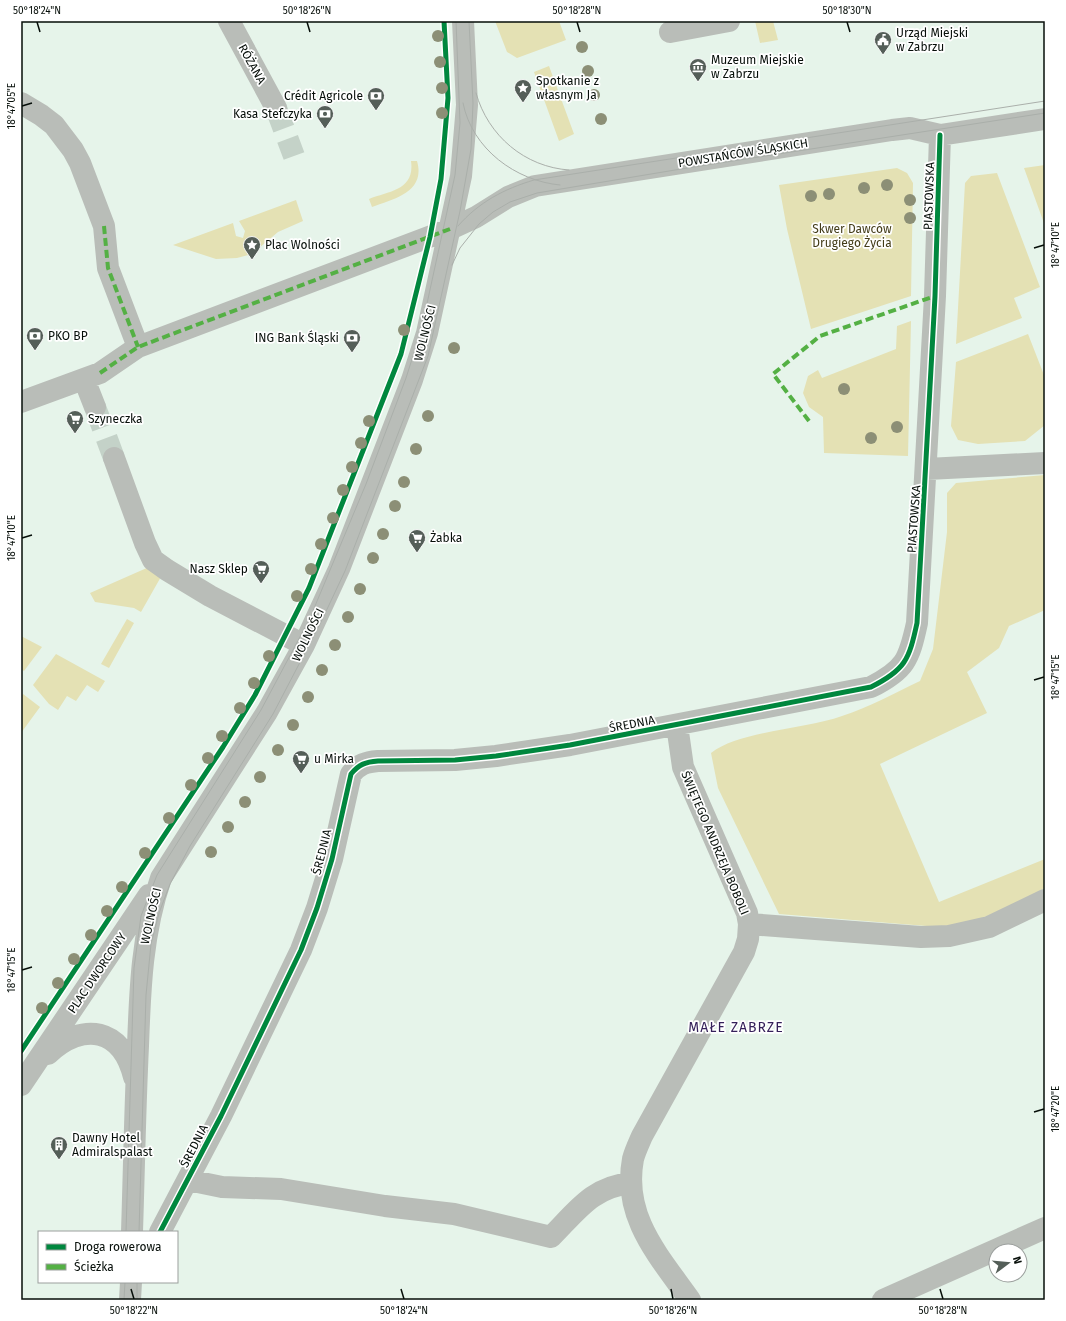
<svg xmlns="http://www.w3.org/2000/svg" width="1066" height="1321" font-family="'Fira Sans',sans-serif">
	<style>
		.green { fill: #e4e1b4 }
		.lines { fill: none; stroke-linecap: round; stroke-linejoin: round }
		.minor-tunnel { stroke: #c4d2c8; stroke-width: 22; stroke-dasharray: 22 11; stroke-linecap: butt }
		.minor { stroke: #b9bdb8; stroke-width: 22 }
		.tram { stroke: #aaafaa; stroke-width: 1 }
		.quiet { stroke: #54b044; stroke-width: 4; stroke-dasharray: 8 4; stroke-linecap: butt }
		.cycleway-casing { stroke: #fff; stroke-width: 8 }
		.cycleway { stroke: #00873e; stroke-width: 5 }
		.tree { fill: #8c8f76 }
		.ticks { fill: none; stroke: #060e09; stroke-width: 1.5 }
		.labels { text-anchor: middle; stroke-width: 3.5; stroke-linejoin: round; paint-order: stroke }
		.poi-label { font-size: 12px; fill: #060e09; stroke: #fff; text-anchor: start }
		.street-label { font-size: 12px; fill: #060e09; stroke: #fff }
		.park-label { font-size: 12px; fill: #433c18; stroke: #fff }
		.quarter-label { font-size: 14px; letter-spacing: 1px; fill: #35205a; stroke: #fff }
		.neatline { fill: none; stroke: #060e09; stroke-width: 1.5 }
		.ticks-label { font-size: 10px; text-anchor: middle; fill: #060e09 }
	</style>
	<rect width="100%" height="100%" fill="#e6f4ea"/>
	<path class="green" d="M495 21H559L566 40 517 58 507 52Z
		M755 21H773L778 40 760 43Z
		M549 66 574 134 559 141 534 72Z
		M411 161H417C426 192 394 199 372 207L369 199C390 191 415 190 411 161Z
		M1045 165V226L1024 168Z
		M897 168 907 173 913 183 911 296 811 329 787 229 779 185Z
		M997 173 1040 287 1014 298 1022 318 956 344 965 183 971 176Z
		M296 200 303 221 278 232 252 254 237 258 216 259 173 245 233 223 236 236 243 238 245 231 239 221Z
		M911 321 908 456 824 453 823 417 809 407 803 393 808 376 818 370 822 378 896 349 897 326Z
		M1028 334 1044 375H1045V425L1025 441 978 444 958 440 951 426 956 362Z
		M1045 475V610L1009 626 999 648 967 672 987 713 880 764 939 902 1045 859V888L1006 910 951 928 779 914 718 788 711 753C739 731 806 729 842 716 869 707 895 693 920 681L933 649 947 532V493L956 483Z
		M149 567 162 575 141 612 134 608 95 602 90 593Z
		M127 619 134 623 109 668 101 664Z
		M21 636 42 647 24 671 21 669Z
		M56 654 105 681 98 692 87 685 76 701 67 696 58 710 49 704 33 685Z
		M23 694 40 707 21 733V697Z"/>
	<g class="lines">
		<path class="minor-tunnel" d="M276 108 294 156
			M95 407 114 458"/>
		<path class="minor" d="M229 21 276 108
			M670 32 729 21
			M21 103 41 115 54 125 73 150 80 163 104 226 108 268 138 347
			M84 379 95 407
			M21 402 100 373 138 347 450 229 476 217 508 197 535 186 892 130 910 128 940 135 1045 119
			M114 458 145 543 153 560 167 570 210 596 304 645
			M927 469 1045 463
			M677 725 683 767 747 913 749 924 748 939 744 952 642 1136C639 1143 635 1151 633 1159 622 1217 659 1256 690 1300
			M749 924 921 937 949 936 989 927 1045 900
			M48 1054C83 1021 122 1028 134 1077
			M21 1085 149 895
			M188 1180 222 1187 281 1189 385 1206 454 1214 551 1237C577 1211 592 1187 631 1183
			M132 1232C134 1170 135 1108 138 1046 140 988 142 933 161 878L267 712 304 645 339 569 412 380 427 333 461 176 467 105 463 21
			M160 1232 221 1116 301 950 317 908 332 859 351 774C359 764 366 762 378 761L455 760 496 756 570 745 871 687C905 670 909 660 917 623L935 296 940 135
			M130 1300 131 1282
			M883 1300 1045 1228"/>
		<path class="tram" d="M476 93C488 136 525 167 569 170
			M463 103C472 149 516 181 560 185
			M458 226C479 202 504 189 534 180L1045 101
			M452 265 460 248 479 224 493 212 510 202 537 193 681 169 1045 113
			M126 1232 134 968 141 916 157 875 261 710 310 618 366 484 406 378 421 331 455 175 460 123 456 21
			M139 1232 146 995 151 944 159 913 170 884 190 846 273 714 321 622 345 571 428 356 460 211 471 149 473 103 469 21
			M124 1300 125 1282
			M137 1300V1282"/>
		<path class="quiet" d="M104 226 108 268 138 347
			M100 373 138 347 450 229
			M809 421 773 374 820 336 935 296"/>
		<defs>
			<path id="cycleway" d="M21 1051 223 747 255 695 309 588 401 354 430 237 441 179 448 98 444 21
				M160 1232 221 1116 301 950 317 908 332 859 351 774C359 764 366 762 378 761L455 760 496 756 570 745 871 687C905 670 909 660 917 623L935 296 940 135"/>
		</defs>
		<use href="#cycleway" class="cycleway-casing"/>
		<use href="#cycleway" class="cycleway"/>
	</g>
	<g class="tree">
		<circle cx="438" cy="36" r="6"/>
		<circle cx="582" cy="47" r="6"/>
		<circle cx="440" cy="62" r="6"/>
		<circle cx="588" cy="71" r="6"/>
		<circle cx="442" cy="88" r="6"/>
		<circle cx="594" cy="95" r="6"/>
		<circle cx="442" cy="113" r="6"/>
		<circle cx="601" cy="119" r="6"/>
		<circle cx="887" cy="185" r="6"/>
		<circle cx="864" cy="188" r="6"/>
		<circle cx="829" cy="194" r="6"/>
		<circle cx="811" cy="196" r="6"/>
		<circle cx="910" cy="200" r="6"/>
		<circle cx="910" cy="218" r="6"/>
		<circle cx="404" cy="330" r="6"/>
		<circle cx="454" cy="348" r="6"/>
		<circle cx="844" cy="389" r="6"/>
		<circle cx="428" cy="416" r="6"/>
		<circle cx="369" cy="421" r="6"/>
		<circle cx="897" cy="427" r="6"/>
		<circle cx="871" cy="438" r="6"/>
		<circle cx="361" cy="443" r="6"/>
		<circle cx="416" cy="449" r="6"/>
		<circle cx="352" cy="467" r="6"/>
		<circle cx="404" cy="482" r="6"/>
		<circle cx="343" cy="490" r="6"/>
		<circle cx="395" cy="506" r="6"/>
		<circle cx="333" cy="518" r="6"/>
		<circle cx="383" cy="534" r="6"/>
		<circle cx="321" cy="544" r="6"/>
		<circle cx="373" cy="558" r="6"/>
		<circle cx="311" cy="569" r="6"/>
		<circle cx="360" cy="589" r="6"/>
		<circle cx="297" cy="596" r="6"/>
		<circle cx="348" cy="617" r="6"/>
		<circle cx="335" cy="645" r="6"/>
		<circle cx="269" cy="656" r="6"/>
		<circle cx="322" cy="670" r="6"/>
		<circle cx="254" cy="683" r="6"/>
		<circle cx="308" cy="697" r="6"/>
		<circle cx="240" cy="708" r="6"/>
		<circle cx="293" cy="725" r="6"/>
		<circle cx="222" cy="736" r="6"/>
		<circle cx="278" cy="750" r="6"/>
		<circle cx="208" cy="758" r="6"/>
		<circle cx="260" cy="777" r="6"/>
		<circle cx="191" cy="785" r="6"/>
		<circle cx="245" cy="802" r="6"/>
		<circle cx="169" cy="818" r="6"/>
		<circle cx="228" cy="827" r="6"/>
		<circle cx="211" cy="852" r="6"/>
		<circle cx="145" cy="853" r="6"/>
		<circle cx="122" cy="887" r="6"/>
		<circle cx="107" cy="911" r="6"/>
		<circle cx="91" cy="935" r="6"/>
		<circle cx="74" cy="959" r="6"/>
		<circle cx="58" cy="983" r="6"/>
		<circle cx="42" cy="1008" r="6"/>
	</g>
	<path class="ticks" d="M37 22 40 32M307 22 310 32M577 22 580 32M847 22 850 32M22 106 32 103M1034 248 1044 245M22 538 32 535M1034 680 1044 677M22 970 32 967M1034 1112 1044 1109M131 1289 134 1299M401 1289 404 1299M671 1289 673 1299M940 1289 943 1299"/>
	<defs>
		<symbol id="civic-pin" viewBox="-11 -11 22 30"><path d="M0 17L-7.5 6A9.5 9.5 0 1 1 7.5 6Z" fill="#545e58" stroke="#fff"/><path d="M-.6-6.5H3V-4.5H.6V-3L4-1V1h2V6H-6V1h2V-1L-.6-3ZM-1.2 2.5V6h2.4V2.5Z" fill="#fff"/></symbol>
		<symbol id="museum-pin" viewBox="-11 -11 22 30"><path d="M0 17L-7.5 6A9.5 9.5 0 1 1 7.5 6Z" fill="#545e58" stroke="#fff"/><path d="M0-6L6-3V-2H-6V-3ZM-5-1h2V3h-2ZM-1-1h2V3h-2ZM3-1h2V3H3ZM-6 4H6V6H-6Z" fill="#fff"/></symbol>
		<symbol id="sight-pin" viewBox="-11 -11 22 30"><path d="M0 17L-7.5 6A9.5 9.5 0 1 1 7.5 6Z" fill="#545e58" stroke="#fff"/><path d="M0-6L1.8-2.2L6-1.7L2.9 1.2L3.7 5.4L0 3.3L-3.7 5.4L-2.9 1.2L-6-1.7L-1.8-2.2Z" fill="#fff"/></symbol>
		<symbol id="bank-pin" viewBox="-11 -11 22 30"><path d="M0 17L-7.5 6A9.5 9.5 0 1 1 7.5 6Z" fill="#545e58" stroke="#fff"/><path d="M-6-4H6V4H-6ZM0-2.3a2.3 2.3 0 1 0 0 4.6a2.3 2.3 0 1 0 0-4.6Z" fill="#fff"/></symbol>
		<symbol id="supermarket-pin" viewBox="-11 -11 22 30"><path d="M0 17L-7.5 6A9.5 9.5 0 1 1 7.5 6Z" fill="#545e58" stroke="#fff"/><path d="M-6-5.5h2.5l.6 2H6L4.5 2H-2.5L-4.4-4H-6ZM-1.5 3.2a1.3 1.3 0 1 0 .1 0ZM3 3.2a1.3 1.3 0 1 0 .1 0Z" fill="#fff"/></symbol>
		<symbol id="building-pin" viewBox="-11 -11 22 30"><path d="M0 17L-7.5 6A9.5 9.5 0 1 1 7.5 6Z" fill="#545e58" stroke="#fff"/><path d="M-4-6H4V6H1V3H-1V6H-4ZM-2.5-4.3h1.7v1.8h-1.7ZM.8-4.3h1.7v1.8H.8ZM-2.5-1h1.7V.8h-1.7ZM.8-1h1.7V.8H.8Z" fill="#fff"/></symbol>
	</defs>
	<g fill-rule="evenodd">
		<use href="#civic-pin" x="873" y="30" width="20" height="27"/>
		<use href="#museum-pin" x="688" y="57" width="20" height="27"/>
		<use href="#sight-pin" x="513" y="78" width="20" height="27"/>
		<use href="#bank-pin" x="366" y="86" width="20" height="27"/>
		<use href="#bank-pin" x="315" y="104" width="20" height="27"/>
		<use href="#sight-pin" x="242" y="235" width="20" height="27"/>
		<use href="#bank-pin" x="25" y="326" width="20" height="27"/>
		<use href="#bank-pin" x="342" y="328" width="20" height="27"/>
		<use href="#supermarket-pin" x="65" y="409" width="20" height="27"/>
		<use href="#supermarket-pin" x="407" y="528" width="20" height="27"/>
		<use href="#supermarket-pin" x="251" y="559" width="20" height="27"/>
		<use href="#supermarket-pin" x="291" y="749" width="20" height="27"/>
		<use href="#building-pin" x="49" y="1135" width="20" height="27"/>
	</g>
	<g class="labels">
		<g class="poi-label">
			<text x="896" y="37">Urząd Miejski<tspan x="896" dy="14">w Zabrzu</tspan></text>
			<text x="711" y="64">Muzeum Miejskie<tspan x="711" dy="14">w Zabrzu</tspan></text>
			<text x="536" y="85">Spotkanie z<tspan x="536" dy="14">własnym Ja</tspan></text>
			<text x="363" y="100" text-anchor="end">Crédit Agricole</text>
			<text x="312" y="118" text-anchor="end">Kasa Stefczyka</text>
			<text x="265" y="249">Plac Wolności</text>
			<text x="48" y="340">PKO BP</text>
			<text x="339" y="342" text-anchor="end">ING Bank Śląski</text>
			<text x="88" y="423">Szyneczka</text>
			<text x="430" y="542">Żabka</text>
			<text x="248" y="573" text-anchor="end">Nasz Sklep</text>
			<text x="314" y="763">u Mirka</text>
			<text x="72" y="1142">Dawny Hotel<tspan x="72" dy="14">Admiralspalast</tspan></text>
		</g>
		<g class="street-label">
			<text transform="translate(252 64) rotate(61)" y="4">RÓŻANA</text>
			<text transform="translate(743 153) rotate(-9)" y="4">POWSTAŃCÓW ŚLĄSKICH</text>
			<text transform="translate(929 196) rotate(-88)" y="4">PIASTOWSKA</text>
			<text transform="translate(425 333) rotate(-76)" y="4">WOLNOŚCI</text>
			<text transform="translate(914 519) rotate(-86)" y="4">PIASTOWSKA</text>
			<text transform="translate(308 635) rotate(-64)" y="4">WOLNOŚCI</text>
			<text transform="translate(632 724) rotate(-11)" y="4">ŚREDNIA</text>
			<text transform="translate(715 843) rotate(67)" y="4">ŚWIĘTEGO ANDRZEJA BOBOLI</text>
			<text transform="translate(322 852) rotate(-76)" y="4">ŚREDNIA</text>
			<text transform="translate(151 916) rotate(-77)" y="4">WOLNOŚCI</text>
			<text transform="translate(97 973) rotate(-56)" y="4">PLAC DWORCOWY</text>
			<text transform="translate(194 1146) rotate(-63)" y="4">ŚREDNIA</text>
		</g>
		<g class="park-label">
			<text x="852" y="233">Skwer Dawców<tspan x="852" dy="14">Drugiego Życia</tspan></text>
		</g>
		<g class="quarter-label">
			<text x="736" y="1032">MAŁE ZABRZE</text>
		</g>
	</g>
	<rect width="1066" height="1321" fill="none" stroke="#ffffff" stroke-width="44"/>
	<rect x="38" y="1231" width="140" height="52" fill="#ffffff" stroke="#9b9f9d"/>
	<rect x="46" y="1244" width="20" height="6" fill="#00873e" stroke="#9b9f9d"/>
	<text x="74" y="1251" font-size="12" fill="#060e09">Droga rowerowa</text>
	<rect x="46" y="1264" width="20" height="6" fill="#54b044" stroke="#9b9f9d"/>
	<text x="74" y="1271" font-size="12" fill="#060e09">Ścieżka</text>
	<g transform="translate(1008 1263) rotate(74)"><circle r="19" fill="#ffffff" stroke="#9b9f9d"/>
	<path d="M0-3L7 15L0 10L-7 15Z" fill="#545e58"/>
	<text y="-6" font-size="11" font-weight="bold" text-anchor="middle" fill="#060e09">N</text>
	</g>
	<rect x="22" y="22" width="1022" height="1277" class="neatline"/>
	<g class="ticks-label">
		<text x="37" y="14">50°18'24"N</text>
		<text x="307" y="14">50°18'26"N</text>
		<text x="577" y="14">50°18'28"N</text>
		<text x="847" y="14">50°18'30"N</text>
		<text transform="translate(11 106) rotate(-90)" y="4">18°47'05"E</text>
		<text transform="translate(1055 245) rotate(-90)" y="4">18°47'10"E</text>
		<text transform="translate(11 538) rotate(-90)" y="4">18°47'10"E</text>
		<text transform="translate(1055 677) rotate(-90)" y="4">18°47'15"E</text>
		<text transform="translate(11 970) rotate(-90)" y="4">18°47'15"E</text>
		<text transform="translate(1055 1109) rotate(-90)" y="4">18°47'20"E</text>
		<text x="134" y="1314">50°18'22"N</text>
		<text x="404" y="1314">50°18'24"N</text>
		<text x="673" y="1314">50°18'26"N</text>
		<text x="943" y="1314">50°18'28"N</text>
	</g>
</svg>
